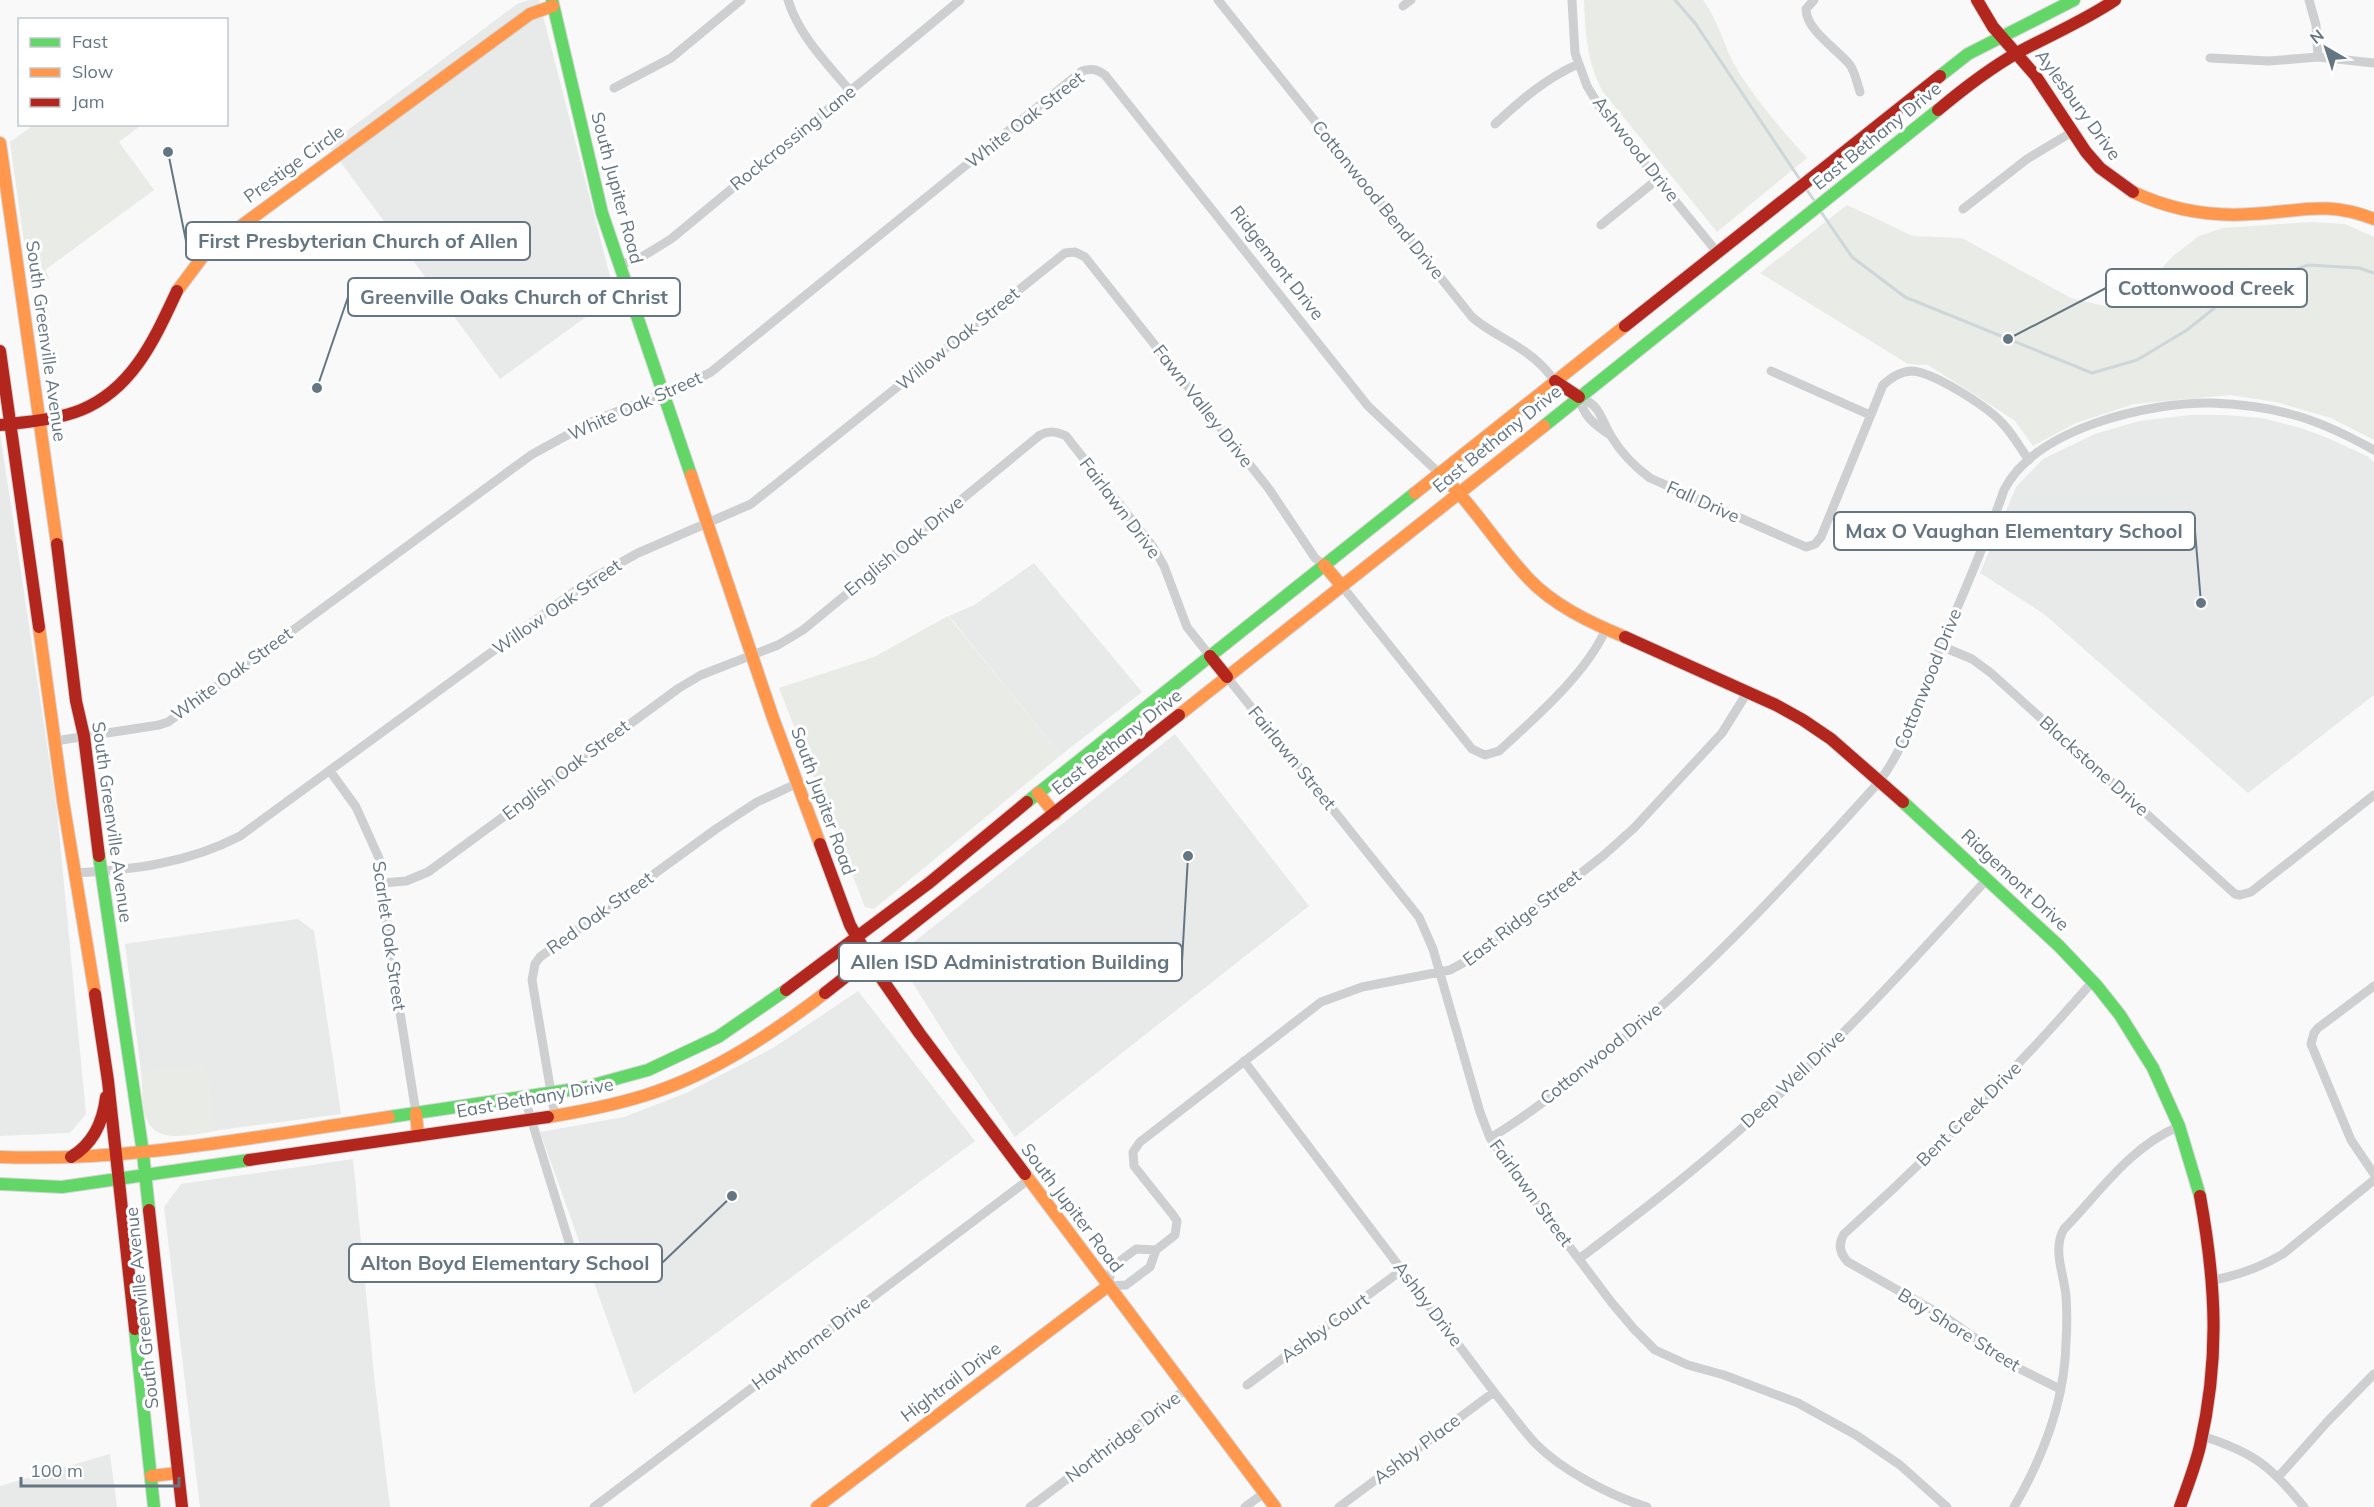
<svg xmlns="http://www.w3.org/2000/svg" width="2374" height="1507" font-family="Mulish,sans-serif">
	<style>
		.built { fill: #e8e9e9 }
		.green { fill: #e8ebe6 }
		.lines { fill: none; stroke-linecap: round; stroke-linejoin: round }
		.stream { stroke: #ced6d9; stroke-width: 3 }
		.fast-casing { stroke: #d5d6d7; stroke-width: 14 }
		.slow-casing { stroke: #d5d6d7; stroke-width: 14 }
		.jam-casing { stroke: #d5d6d7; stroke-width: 14 }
		.street { stroke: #cecfd0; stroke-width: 9 }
		.fast { stroke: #63d668; stroke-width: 12 }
		.slow { stroke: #ff974d; stroke-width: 12 }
		.jam { stroke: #b3261e; stroke-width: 12 }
		.labels { text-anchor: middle; stroke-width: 6; stroke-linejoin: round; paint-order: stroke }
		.street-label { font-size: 18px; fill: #657683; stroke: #fff }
		.leader { fill: none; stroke: #657683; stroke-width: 2 }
		.callout-dot { fill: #657683; stroke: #fff; stroke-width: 2 }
		.callout { fill: #fff; stroke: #657683; stroke-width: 2 }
		.callout-label { font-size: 20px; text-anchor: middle; font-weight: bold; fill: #657683 }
	</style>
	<rect width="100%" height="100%" fill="#f9f9f9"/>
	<path class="built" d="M529 0H539L615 296 500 379 328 145 517 4Z
		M2191 415H2225L2262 418 2301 428 2330 439 2367 456 2374 462V695L2248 793 2044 614 1980 573 2016 487 2043 459 2095 434 2139 421Z
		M0 433 57 811 86 1114 70 1133 0 1136Z
		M1034 563 1142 692 1061 755 949 616 974 605Z
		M1175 734 1309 906 1015 1137 955 1050 897 958 909 946Z
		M298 919 314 931 341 1114 174 1136 159 1132 147 1119 125 944Z
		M858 991 975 1141 634 1394 540 1132 624 1117 686 1093 773 1048Z
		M353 1159 375 1385 390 1507H200L164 1207 181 1184Z
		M110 1454 117 1507H0V1486Z"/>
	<path class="green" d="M1584 0H1703C1719 21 1724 48 1738 71 1758 103 1782 130 1807 158L1717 232 1603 92C1586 59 1586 36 1584 0Z
		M35 124 139 125 140 126 119 142 154 190 45 270 49 278 31 292 10 142Z
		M1847 205 1913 236 1962 238 2071 298 2108 307 2145 287 2173 256 2199 236 2223 228 2311 222 2345 224 2374 237V440L2331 418 2276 402 2230 395 2134 404 2076 423 2033 446 2015 421 1991 405 1928 365 1908 364 1760 273Z
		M948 616 1061 755 874 909 865 907 779 688 874 657Z
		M206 1063 217 1131C196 1133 158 1146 147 1120 141 1107 143 1086 141 1072Z"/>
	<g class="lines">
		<path class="stream" d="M1675 0 1695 23 1801 181
			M1804 186 1816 203
			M1819 209 1852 257 1905 297 2092 373 2137 360 2187 330 2238 289 2308 265 2359 268 2374 273"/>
		<defs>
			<path id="fast" d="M552 0 602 213 691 475
				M1940 76 1968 54 2074 0
				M1544 426 1938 110
				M1027 802 1415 493
				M1903 802 2059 946 2097 986 2120 1015 2153 1068 2179 1126 2200 1196
				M99 856 143 1153 149 1210
				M389 1117 582 1088 648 1070 718 1037 786 990
				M0 1184 62 1187 249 1160
				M135 1329 154 1507"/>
			<path id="slow" d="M0 143 57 544
				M2133 192C2171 210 2209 217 2251 214 2299 212 2325 200 2374 219
				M177 291 207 251 530 14 553 6
				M1439 473C1473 504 1496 544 1528 578 1553 605 1591 623 1625 637
				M691 475 773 718 820 844
				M1415 493 1625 326
				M1324 565 1342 586
				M39 627 63 801 95 994
				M1179 715 1544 426
				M1038 793 1055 814
				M416 1113 418 1136
				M548 1117C584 1111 621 1104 655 1092 717 1071 774 1032 825 993
				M0 1157C131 1162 260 1136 389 1117
				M1025 1174 1275 1507
				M151 1476 178 1473
				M817 1507 1108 1286"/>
			<path id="jam" d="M1977 0 1993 27 2035 75 2086 152 2100 168 2133 192
				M1938 110C1963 89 1989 69 2017 53 2050 35 2084 21 2115 0
				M1625 326 1940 76
				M0 351 39 627
				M1555 381 1579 397
				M0 425C26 422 56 420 81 410 133 389 155 338 177 291
				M57 544 76 701 84 736 99 856
				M1625 637 1776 705 1803 720 1831 739 1903 802
				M1210 656 1227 677
				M820 844 850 925 877 972 920 1034 1025 1174
				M786 990 929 883 1027 802
				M825 993 1179 715
				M95 994 108 1081 135 1329
				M71 1157C93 1144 103 1122 106 1097
				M249 1160 548 1117
				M149 1210 182 1507
				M2180 1507C2187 1487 2195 1467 2200 1446 2220 1358 2216 1284 2200 1196"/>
		</defs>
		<use href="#fast" class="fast-casing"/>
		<use href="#slow" class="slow-casing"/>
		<use href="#jam" class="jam-casing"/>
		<path class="street" d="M788 0C799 36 827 63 850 91
			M1218 0 1472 317C1488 331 1507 339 1524 351 1536 359 1546 369 1555 381
			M1572 0 1575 53 1587 86 1604 114 1717 252
			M1814 0 1806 9C1806 30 1837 49 1850 65 1855 72 1857 83 1860 92
			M2309 0 2316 25 2318 57
			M1403 6 1411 0
			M2210 58 2269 61 2318 57 2374 63
			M614 88 671 58 741 0
			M1495 124C1521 100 1545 79 1578 64
			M1963 209 2027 159 2072 132
			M1601 225 1659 178
			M620 265 640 258 671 239 960 0
			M1771 371 1870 415
			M1610 435C1595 425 1583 416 1579 397 1601 405 1600 418 1611 436 1620 451 1635 467 1650 478L1806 547 1815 544 1821 537 1883 385C1891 378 1899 372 1911 371 1932 371 1988 407 2002 423 2013 434 2020 448 2029 460
			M1342 586 1472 749 1485 755 1499 751C1535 718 1586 674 1606 629
			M1941 646 1972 659 1991 673 2235 894 2240 895 2251 892 2374 795
			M1227 677 1419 917 1433 949 1480 1112 1490 1138 1535 1201 1612 1303 1634 1329 1655 1350 1688 1365 1724 1375 1798 1403 1856 1435 1900 1465 1947 1507
			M55 741 159 725 168 722 531 455 591 422 696 380 711 372 1082 71C1091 68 1097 69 1105 75L1368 406 1439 473
			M330 771 356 807 379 858 392 962 416 1113
			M75 873C132 870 189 863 240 836L593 578 638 553 751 504 1065 253 1075 252 1085 257 1269 489 1315 558 1324 565
			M383 883 406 881 428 872 679 688 701 675 778 645 803 630 1040 435C1049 431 1056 431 1066 436L1153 547 1164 566 1187 627 1210 656
			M2374 986 2318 1028 2314 1033 2311 1044 2351 1140 2374 1174
			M1244 1061 1494 1392C1508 1409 1520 1427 1535 1443 1561 1470 1611 1496 1647 1507
			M524 1096 569 1242
			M555 1116 532 980 535 964 540 957 716 829 757 802 798 783
			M1490 1138C1517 1123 1540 1104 1565 1086 1682 998 1782 890 1879 782 1906 746 1916 706 1933 665 1957 607 1984 549 2004 490 2036 428 2148 402 2212 403 2238 404 2265 407 2290 414 2319 421 2347 435 2374 450
			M1156 1250 1136 1249 1112 1267 1108 1286 1126 1285 1150 1267 1156 1250 1175 1235 1177 1221 1173 1215 1134 1166 1133 1152 1140 1142 1321 1002 1362 987 1450 970 1474 957 1604 855 1634 828 1722 733 1747 693
			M1579 1259C1638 1214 1697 1169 1752 1119 1836 1045 1913 961 1988 878
			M2214 1280C2239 1275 2261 1267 2283 1254L2374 1180
			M1247 1385 1402 1270
			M2060 1389 2016 1367 1945 1317 1848 1262C1839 1253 1838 1244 1844 1234 1932 1155 2015 1071 2093 981
			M2202 1436C2253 1452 2271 1466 2304 1507
			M2279 1476 2328 1421 2374 1374
			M594 1507 1028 1180
			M1030 1507 1186 1389
			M1245 1507 1264 1493
			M1339 1507 1494 1392
			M2014 1507C2043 1457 2065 1401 2066 1342 2067 1327 2067 1311 2066 1296 2064 1274 2052 1249 2064 1229 2099 1193 2131 1146 2178 1127"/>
		<use href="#fast" class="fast"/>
		<use href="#slow" class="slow"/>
		<use href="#jam" class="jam"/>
	</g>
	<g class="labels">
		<g class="street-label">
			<text transform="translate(2078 105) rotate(54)" y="6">Aylesbury Drive</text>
			<text transform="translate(1025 120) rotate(-38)" y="6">White Oak Street</text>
			<text transform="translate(1877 136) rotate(-39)" y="6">East Bethany Drive</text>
			<text transform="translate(793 138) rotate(-39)" y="6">Rockcrossing Lane</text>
			<text transform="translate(1636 149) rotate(52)" y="6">Ashwood Drive</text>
			<text transform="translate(294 164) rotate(-36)" y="6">Prestige Circle</text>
			<text transform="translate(617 188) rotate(75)" y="6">South Jupiter Road</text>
			<text transform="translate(1378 200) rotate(51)" y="6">Cottonwood Bend Drive</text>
			<text transform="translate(1277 263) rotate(52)" y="6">Ridgemont Drive</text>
			<text transform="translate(958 339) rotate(-39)" y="6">Willow Oak Street</text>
			<text transform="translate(46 341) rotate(82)" y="6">South Greenville Avenue</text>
			<text transform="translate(635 406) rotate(-24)" y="6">White Oak Street</text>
			<text transform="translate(1203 406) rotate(52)" y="6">Fawn Valley Drive</text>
			<text transform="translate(1497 439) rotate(-39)" y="6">East Bethany Drive</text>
			<text transform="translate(1703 502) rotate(24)" y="6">Fall Drive</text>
			<text transform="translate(1120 508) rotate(53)" y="6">Fairlawn Drive</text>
			<text transform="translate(904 546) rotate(-39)" y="6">English Oak Drive</text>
			<text transform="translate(557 607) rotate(-35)" y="6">Willow Oak Street</text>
			<text transform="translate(232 674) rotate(-36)" y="6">White Oak Street</text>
			<text transform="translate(1928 679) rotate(-68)" y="6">Cottonwood Drive</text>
			<text transform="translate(1117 742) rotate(-38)" y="6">East Bethany Drive</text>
			<text transform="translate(1292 758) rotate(51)" y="6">Fairlawn Street</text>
			<text transform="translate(2094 766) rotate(42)" y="6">Blackstone Drive</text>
			<text transform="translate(566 770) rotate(-37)" y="6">English Oak Street</text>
			<text transform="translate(823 801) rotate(70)" y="6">South Jupiter Road</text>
			<text transform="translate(112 822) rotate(82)" y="6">South Greenville Avenue</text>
			<text transform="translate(2015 880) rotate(43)" y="6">Ridgemont Drive</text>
			<text transform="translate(600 913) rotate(-36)" y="6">Red Oak Street</text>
			<text transform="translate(1522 918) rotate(-38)" y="6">East Ridge Street</text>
			<text transform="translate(389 936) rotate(82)" y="6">Scarlet Oak Street</text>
			<text transform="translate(1601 1054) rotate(-39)" y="6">Cottonwood Drive</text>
			<text transform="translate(1793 1079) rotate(-43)" y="6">Deep Well Drive</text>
			<text transform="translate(535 1098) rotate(-10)" y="6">East Bethany Drive</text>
			<text transform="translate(1969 1114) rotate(-45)" y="6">Bent Creek Drive</text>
			<text transform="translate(1531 1193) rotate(54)" y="6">Fairlawn Street</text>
			<text transform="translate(1072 1208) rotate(53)" y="6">South Jupiter Road</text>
			<text transform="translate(1428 1304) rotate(53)" y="6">Ashby Drive</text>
			<text transform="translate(142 1308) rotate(-96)" y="6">South Greenville Avenue</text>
			<text transform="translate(1325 1328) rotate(-36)" y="6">Ashby Court</text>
			<text transform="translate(1959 1330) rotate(32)" y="6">Bay Shore Street</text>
			<text transform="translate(811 1343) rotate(-37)" y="6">Hawthorne Drive</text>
			<text transform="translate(951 1382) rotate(-37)" y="6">Hightrail Drive</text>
			<text transform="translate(1123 1437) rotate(-37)" y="6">Northridge Drive</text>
			<text transform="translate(1417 1449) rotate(-37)" y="6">Ashby Place</text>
		</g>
	</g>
	<path class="leader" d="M168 152L186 241M2008 339L2106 288M317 388L348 297M2201 603L2195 531M1188 856L1182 962M732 1196L662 1263"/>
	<g class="callout-dot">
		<circle cx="168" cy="152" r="6"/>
		<circle cx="2008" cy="339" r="6"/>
		<circle cx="317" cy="388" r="6"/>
		<circle cx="2201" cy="603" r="6"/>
		<circle cx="1188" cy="856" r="6"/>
		<circle cx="732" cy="1196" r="6"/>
	</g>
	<g class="callout">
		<rect x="186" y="222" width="344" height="38" rx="6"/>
		<rect x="2106" y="269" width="201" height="38" rx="6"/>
		<rect x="348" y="278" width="332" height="38" rx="6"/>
		<rect x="1834" y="512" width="361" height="38" rx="6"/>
		<rect x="839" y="943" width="343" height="38" rx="6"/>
		<rect x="349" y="1244" width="313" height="38" rx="6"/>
	</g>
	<g class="callout-label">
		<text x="358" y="248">First Presbyterian Church of Allen</text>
		<text x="2206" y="295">Cottonwood Creek</text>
		<text x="514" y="304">Greenville Oaks Church of Christ</text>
		<text x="2014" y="538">Max O Vaughan Elementary School</text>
		<text x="1010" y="969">Allen ISD Administration Building</text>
		<text x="505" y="1270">Alton Boyd Elementary School</text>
	</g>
	<rect x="18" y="18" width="210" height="108" fill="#ffffff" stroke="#c1c8cd" stroke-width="1.5"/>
	<rect x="30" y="38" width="30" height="9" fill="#63d668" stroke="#c1c8cd" stroke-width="1.5"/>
	<text x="72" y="48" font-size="18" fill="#657683">Fast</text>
	<rect x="30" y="68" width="30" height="9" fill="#ff974d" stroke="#c1c8cd" stroke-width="1.5"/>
	<text x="72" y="78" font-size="18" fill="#657683">Slow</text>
	<rect x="30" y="98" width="30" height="9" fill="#b3261e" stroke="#c1c8cd" stroke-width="1.5"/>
	<text x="72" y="108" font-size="18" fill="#657683">Jam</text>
	<g transform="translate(2326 48) rotate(321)" stroke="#ffffff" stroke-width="4.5" paint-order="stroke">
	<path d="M0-4.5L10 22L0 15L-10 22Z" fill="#657683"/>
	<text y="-9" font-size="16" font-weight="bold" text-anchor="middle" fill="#657683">N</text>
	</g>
	<path d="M21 1477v9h158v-9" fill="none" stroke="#657683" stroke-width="3"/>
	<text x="30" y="1477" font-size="18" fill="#657683" stroke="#ffffff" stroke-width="4.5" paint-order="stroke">100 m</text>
</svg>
